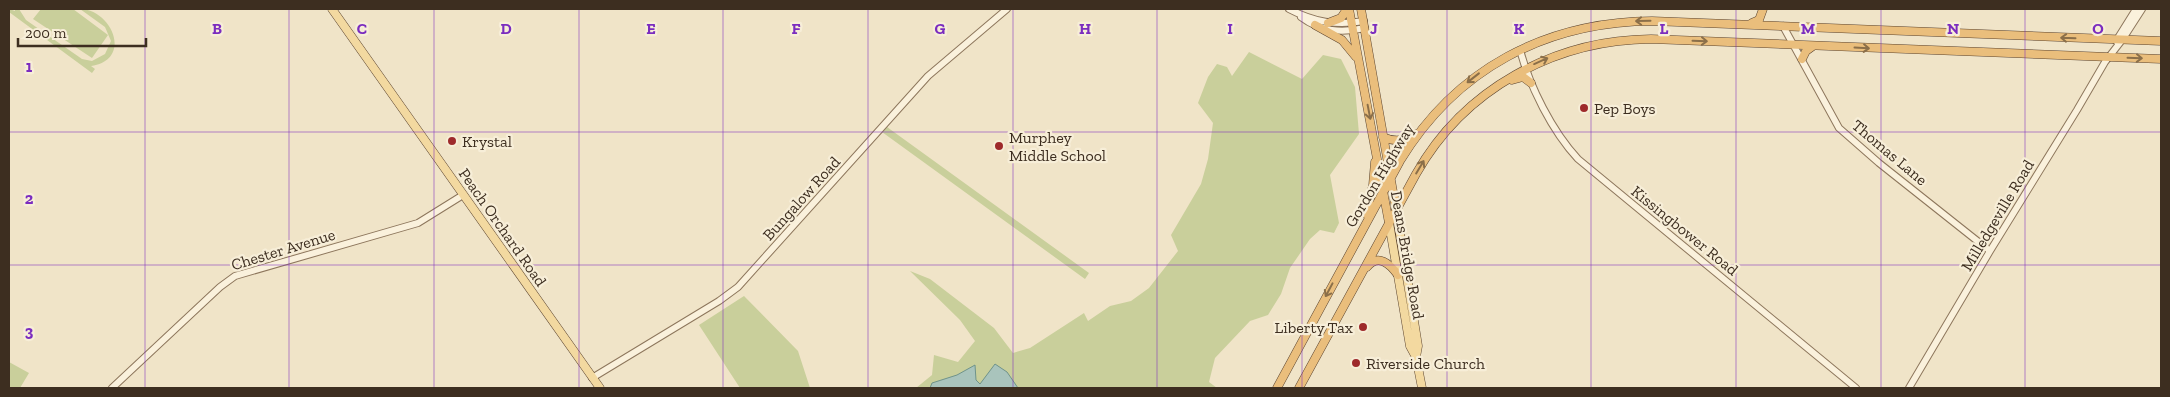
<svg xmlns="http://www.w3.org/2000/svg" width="2170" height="397" font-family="'Zilla Slab',serif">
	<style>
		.green { fill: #c9cf9b }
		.water { fill: #a9c4bc; stroke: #6f938a }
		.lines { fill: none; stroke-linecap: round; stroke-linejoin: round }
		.tertiary-casing { stroke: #8d765c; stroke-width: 8 }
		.primary-casing { stroke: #5b4430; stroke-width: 9 }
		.trunk-casing { stroke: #5b4430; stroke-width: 9 }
		.tertiary { stroke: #faf1dc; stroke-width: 6 }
		.primary { stroke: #f3d9a0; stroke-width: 8 }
		.trunk { stroke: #eabe7c; stroke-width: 8 }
		.oneway { stroke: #8b6f49 }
		.grid { fill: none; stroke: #7b2cbf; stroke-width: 1; stroke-opacity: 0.55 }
		.poi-dot { fill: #9e2a2b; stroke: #f7eed8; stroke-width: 2 }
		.labels { text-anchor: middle; stroke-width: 4.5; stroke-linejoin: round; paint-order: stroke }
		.poi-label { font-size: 16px; fill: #3d2e20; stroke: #f7eed8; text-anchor: start }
		.street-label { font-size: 16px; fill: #3d2e20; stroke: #f7eed8 }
		.grid-label { font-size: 16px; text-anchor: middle; font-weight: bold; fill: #7b2cbf; stroke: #f7eed8; stroke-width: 4.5; stroke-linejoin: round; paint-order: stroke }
	</style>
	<rect width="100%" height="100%" fill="#f0e4c8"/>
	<path class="green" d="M9 9 15 11V9H19L26 20 82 59 92 61 105 54 111 41 105 27 80 9C111 9 134 59 91 66L95 69 92 73 9 12Z
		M41 9H73L108 35 92 58 33 19Z
		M1249 52 1302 79 1323 55 1341 59 1355 87 1359 134 1330 175 1339 223 1334 233 1320 230 1310 239 1290 268 1281 294 1268 315 1250 321 1215 358 1209 382 1217 388H916L932 375 934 355 958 362 975 341 960 320 910 271 930 279 994 328 1013 353 1030 348 1084 313 1088 321 1110 306 1131 301 1149 288 1178 251 1171 235 1201 184 1208 159 1213 123 1198 103 1208 77 1217 64 1227 67 1232 76Z
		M887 127 1089 273 1085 279 882 132Z
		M744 296 798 351 810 388H740L699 325Z
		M9 362 29 373 20 388H9Z"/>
	<path class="water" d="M995 364 1007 372 1018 388H930L932 383 957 375 975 365 976 380 980 384Z"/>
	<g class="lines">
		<defs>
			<path id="tertiary" d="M1289 9C1314 22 1336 26 1364 21
				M1301 17C1321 32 1342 33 1365 28
				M1783 26 1839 128 1879 163 1990 251
				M2116 41 2136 9
				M1520 50C1530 87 1552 131 1578 159L1856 388
				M592 378 719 301 738 287 928 76 1007 9
				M112 388 220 287 235 276 418 223 463 195
				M1909 388 1990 251 2077 110 2105 62 2122 40 2142 9"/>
			<path id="primary" d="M332 9 600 388
				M1396 209 1418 346 1416 357
				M1389 223 1410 346 1416 357 1422 388"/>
			<path id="trunk" d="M1349 9 1389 223
				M1361 9 1396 209
				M1328 23 1341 18 1347 9
				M1752 23 1759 20 1763 9
				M1315 25 1342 40 1356 57
				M1802 59 1806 51 1813 46
				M1512 80 1523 77 1531 83
				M1383 137C1393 142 1407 141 1416 134
				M1366 214 1373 185 1375 162
				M1367 267C1378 253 1390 264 1398 275
				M1277 388 1400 161C1456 69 1545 22 1652 21L2161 41
				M1299 388 1416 174C1464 89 1554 40 1651 39L2161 59"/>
		</defs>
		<use href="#tertiary" class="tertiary-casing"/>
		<use href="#primary" class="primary-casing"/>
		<use href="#trunk" class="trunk-casing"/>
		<use href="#tertiary" class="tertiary"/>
		<use href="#primary" class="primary"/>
		<use href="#trunk" class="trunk"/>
	</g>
	<defs><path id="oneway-shaft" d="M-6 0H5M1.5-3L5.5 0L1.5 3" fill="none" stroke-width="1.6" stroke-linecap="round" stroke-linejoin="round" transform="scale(1.25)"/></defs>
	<g class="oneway">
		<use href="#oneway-shaft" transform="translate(1643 21) rotate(179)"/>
		<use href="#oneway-shaft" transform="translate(2068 38) rotate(-178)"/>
		<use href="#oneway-shaft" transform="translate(1700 41) rotate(2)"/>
		<use href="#oneway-shaft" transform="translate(1862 48) rotate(3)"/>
		<use href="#oneway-shaft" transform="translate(2135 58) rotate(2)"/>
		<use href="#oneway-shaft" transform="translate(1541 61) rotate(-24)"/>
		<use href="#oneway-shaft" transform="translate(1473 78) rotate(142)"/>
		<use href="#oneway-shaft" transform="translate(1369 112) rotate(79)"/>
		<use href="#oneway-shaft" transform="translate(1420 167) rotate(-59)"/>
		<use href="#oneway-shaft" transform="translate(1329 290) rotate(118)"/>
	</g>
	<path class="grid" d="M145 9V388M289 9V388M434 9V388M579 9V388M723 9V388M868 9V388M1013 9V388M1157 9V388M1302 9V388M1447 9V388M1591 9V388M1736 9V388M1881 9V388M2025 9V388M9 132H2161M9 265H2161"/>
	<g class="poi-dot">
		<circle cx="1584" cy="108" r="5"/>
		<circle cx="452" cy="141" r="5"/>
		<circle cx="999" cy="146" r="5"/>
		<circle cx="1363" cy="327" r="5"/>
		<circle cx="1356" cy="363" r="5"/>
	</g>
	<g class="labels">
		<g class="poi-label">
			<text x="1594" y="114">Pep Boys</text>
			<text x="1009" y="143">Murphey<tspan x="1009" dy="18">Middle School</tspan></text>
			<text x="462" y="147">Krystal</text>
			<text x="1353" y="333" text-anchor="end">Liberty Tax</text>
			<text x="1366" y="369">Riverside Church</text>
		</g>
		<g class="street-label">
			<text transform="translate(1890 152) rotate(40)" y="6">Thomas Lane</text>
			<text transform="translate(1379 175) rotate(-59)" y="6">Gordon Highway</text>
			<text transform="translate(801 198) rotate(-48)" y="6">Bungalow Road</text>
			<text transform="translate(1997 215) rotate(-59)" y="6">Milledgeville Road</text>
			<text transform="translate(503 227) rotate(55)" y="6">Peach Orchard Road</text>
			<text transform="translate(1685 230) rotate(39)" y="6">Kissingbower Road</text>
			<text transform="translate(283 249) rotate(-17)" y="6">Chester Avenue</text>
			<text transform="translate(1408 255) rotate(80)" y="6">Deans Bridge Road</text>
		</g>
	</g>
	<g class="grid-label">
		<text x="217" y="34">B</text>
		<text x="362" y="34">C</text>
		<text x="506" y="34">D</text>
		<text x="651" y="34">E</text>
		<text x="796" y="34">F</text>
		<text x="940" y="34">G</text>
		<text x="1085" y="34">H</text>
		<text x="1230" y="34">I</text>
		<text x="1374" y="34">J</text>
		<text x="1519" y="34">K</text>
		<text x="1664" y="34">L</text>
		<text x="1808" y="34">M</text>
		<text x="1953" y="34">N</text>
		<text x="2098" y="34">O</text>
		<text x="29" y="72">1</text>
		<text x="29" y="204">2</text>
		<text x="29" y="337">3</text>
	</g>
	<rect width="2170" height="397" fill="none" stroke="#3d2e20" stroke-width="20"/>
	<path d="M18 38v8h128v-8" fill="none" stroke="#3d2e20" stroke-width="2.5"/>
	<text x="25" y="38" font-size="15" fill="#3d2e20" stroke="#f7eed8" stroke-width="4" paint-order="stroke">200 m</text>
</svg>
